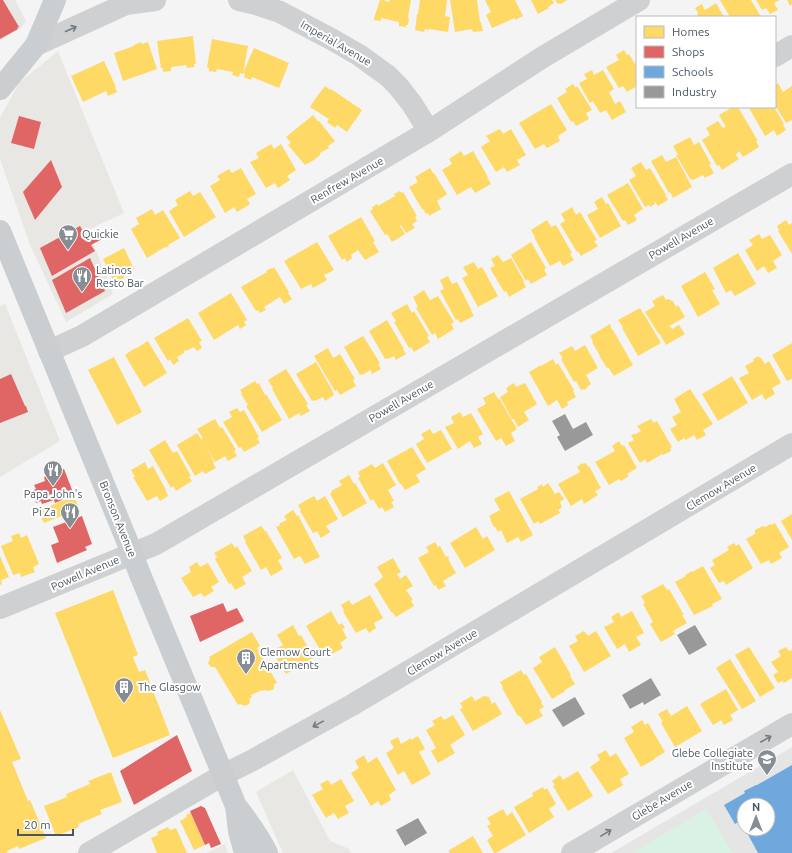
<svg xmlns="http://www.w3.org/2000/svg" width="792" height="853" font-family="Ubuntu,sans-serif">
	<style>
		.commercial { fill: #e8e7e3 }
		.education { fill: #e6e5e6; fill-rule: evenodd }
		.green { fill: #d9f2e3 }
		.homes { fill: #ffd966 }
		.shops { fill: #e06666 }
		.schools { fill: #6fa8dc }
		.industry { fill: #999 }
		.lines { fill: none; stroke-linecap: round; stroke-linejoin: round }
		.minor { stroke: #ced0d2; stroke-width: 22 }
		.major { stroke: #caced1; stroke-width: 22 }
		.oneway { stroke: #727b83 }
		.labels { text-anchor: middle; stroke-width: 4; stroke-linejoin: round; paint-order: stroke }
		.street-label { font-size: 11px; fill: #4a5661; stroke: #fff }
		.poi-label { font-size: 11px; fill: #4a5661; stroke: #fff; text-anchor: start }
	</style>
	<rect width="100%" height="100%" fill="#f4f4f4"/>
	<path class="commercial" d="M0 0H15L26 21 21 28 0 41Z
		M58 51 124 213 88 230 113 294 66 322 30 245 0 159V118L19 83Z
		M5 304 60 441 0 477V306Z
		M293 770 330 841 349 849 351 853H283L256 792Z
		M225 844 228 853H206Z"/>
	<path class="education" d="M792 747V853H611ZM744 805H768V829H744Z"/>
	<path class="green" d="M706 809 733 853H632Z"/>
	<path class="homes" d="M380 0H385V1L389 2 390 0H411L408 17 409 18 408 25H406V27L399 26V22L381 18V21L374 20V18Z
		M420 0H447L445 16 450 17 448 32 429 29V30L425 29 424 32 415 30 417 14H418Z
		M450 0H477L480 22H481L483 31 473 32 472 29 455 32Z
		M485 0H515L523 16 515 20V18L492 28 486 15 491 12Z
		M531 0H552L554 3 548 7 549 8 538 14Z
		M555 0H567L561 4 560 3 558 4Z
		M720 0H751L761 17H730Z
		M756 0H780L774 3 778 10 770 14 766 8 762 10Z
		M787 0H792V4L790 6Z
		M716 3 724 17H699L697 14 698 13 695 8 702 4 705 10Z
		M193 36 196 64H194V67L187 68 186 65 171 67V71L163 72V68H161L157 41Z
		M212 39 248 46 243 74 240 73 239 77 232 75 233 72 217 69 216 72 209 71V68L207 67Z
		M141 42 142 44 148 42 157 69 123 81 114 53 134 46V45Z
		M254 48 289 63 279 88 252 77 251 80 244 77 245 74 243 73Z
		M624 50 627 55 629 54 637 67 636 83 637 86 627 92 623 86 619 88 606 67 619 60 616 55Z
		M104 61 116 87H115L117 92 108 96 106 91 83 102 71 76Z
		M592 70 594 75 603 70 614 89 609 92 615 104 620 101 626 112 612 120 606 110 600 113 593 101 590 103 579 83 587 79 584 74Z
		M778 83 783 92 792 86V120L786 123 775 105V85Z
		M573 84 576 88 577 86 592 110 586 113 589 119 576 126 573 121 571 122 557 98 567 92 565 89Z
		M325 86 330 90 331 89 362 110 355 121V120L347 132 337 125 335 128 327 122 329 119 310 107 315 99Z
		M551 104 567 130 558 136 560 141 547 148 544 144 535 149 519 123Z
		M733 107H738L758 141H756L759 147 743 157 739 151 736 155 739 159 722 170 719 165 717 166 702 140 710 135 706 128 718 121 723 128 726 127 719 115Z
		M751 107H774L784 124 783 125 786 130 777 136 774 130 765 136 749 108Z
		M313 115 318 121H319L335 141 328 146 329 148 320 153V155L314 160 305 165 288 145 291 143 286 137Z
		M500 129 503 134 511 129 526 155 517 160 520 165 507 172 504 167 496 172 481 147 490 141 486 136Z
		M690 137 694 145 699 142 711 164 709 165 714 173 705 178 703 175 693 180 692 179 691 180 676 155H678L673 146Z
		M271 144 274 149 281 144 296 170 287 176 290 180 278 188 275 183 266 188 250 162 259 158 256 153Z
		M461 151 464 156 473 151 488 177H487L491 184 475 193 471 187 457 195 442 170 452 164 449 159Z
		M662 155 666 162 676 157 692 187 673 198 670 192 669 193 651 161Z
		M641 162 646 170 650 168 666 195H665L668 200 658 206 655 202H654L655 204 650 207 649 205 645 207 629 180 636 176 631 168Z
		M241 168 256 194 247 199 250 204 244 208 237 212 234 207 225 213 210 186 220 180 217 176 229 169 232 173Z
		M430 168 433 173H434L447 194 437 201 441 209 429 216 428 213 426 214 423 209H422L409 187 418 182 415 177Z
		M628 183 643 209 634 215 637 220 628 225 625 220 623 221 607 195Z
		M190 191 193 196 200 192 216 217 184 237 169 211 178 205 175 200Z
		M400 191 401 193 403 192 417 216 415 217 417 221 412 224 415 228 406 233 401 225 400 226 405 234 392 242 387 234 385 235 370 211 373 209 372 207 377 204 378 206 395 196 394 194Z
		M602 197 606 204 608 203 621 226 600 238 587 215 598 209 594 202Z
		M572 207 576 215 580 212 597 240 594 241 598 246 581 256 578 251 577 252 560 224 565 221 561 214Z
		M152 209 155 215 163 210 180 238 168 245 169 246 165 248V247L147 258 131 229 139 224 136 218Z
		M361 217 375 241 373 242 379 252 365 260 358 250 351 255 352 258 347 262 345 258 342 260 328 236Z
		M547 220 551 227 556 225 572 253 570 254 574 260 563 266 560 261 550 266 534 237H535L531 230Z
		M786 220 789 225 792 223V254L778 231H779L777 226Z
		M759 234 762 239 770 235 782 255 773 261 777 268 768 273 764 266 757 271 745 250 753 245 749 240Z
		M317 242 334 270 324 275 327 280 313 288 311 284 301 289 284 261Z
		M531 242 546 268 544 270 547 275 531 284 528 279 526 281 511 255Z
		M124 248 134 269 130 271 131 273 124 276V278L117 281 116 278 113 280 103 259Z
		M738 253 756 284 735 296 731 290 726 293 713 268Z
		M498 255 503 262 511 258 524 281H523L526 287 509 297 506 291 504 292 490 268 495 266 491 259Z
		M474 262 478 269 482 267 498 296 478 307 462 278 468 275 463 267Z
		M274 267 289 292 288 293 292 299 284 304 280 297 264 307 266 310 260 313 258 310 256 311 241 287 267 272 266 271 271 268 272 269Z
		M705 272 715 289 712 290 720 304 698 317 681 286Z
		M448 276 452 284 457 282 472 311H471L474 316 460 323 458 319 456 320 440 291 444 289 440 280Z
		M424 290 430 300 438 296 454 322 451 324 454 329 438 339 435 333 432 335 416 308 418 307 413 297Z
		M231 293 247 320 244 322 246 325 240 329 238 325 214 340 198 313Z
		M663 295 666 300 668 299 673 301 676 307 678 305 685 317 669 326 672 329 679 325 685 334 666 345 659 333H658L645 312 655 306 652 301Z
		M407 304 412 313 414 311 429 336 427 337 430 342 414 352 411 347 409 348 394 322 396 321 391 313Z
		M640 308 644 315V314L661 343 638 356 622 328 623 327 618 320Z
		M188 318 202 341 199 342 202 348 197 351 194 347 186 351V350L184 351V353L177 357 179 361 173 365 170 359 168 361 154 338Z
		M387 320 404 349H403L406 354 396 360 394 356 388 359 387 358 385 359 369 331Z
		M610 324 612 330H613L633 365 614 376 608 367 607 368 605 365 600 357 599 354 592 342 593 341 590 336Z
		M363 336 380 363 378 364 381 369 372 374 370 369 369 371 364 374 360 375 344 347Z
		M148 341 167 373 144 387 125 355 135 348V349Z
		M792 343V379L787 381 772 355Z
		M585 345 598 368 586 375 591 384 587 387V388L584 390 583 389 581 390 576 381 574 382 561 359 563 358 559 353 572 346 575 351Z
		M328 348 333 358 340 354 355 379 353 380 356 386 340 395 337 390 335 391 314 356Z
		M759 356 760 358H761L765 364 769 361 781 383 772 388 775 394 765 400 762 394 752 400 739 378 749 373 745 366 754 361 753 359Z
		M114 357 142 412 117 425 88 370Z
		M553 359 556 365 558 363 574 390 573 391 576 397 567 402 568 405 562 409 557 400 548 406 529 372 541 365V366Z
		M316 362 332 390 334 395 325 401 323 397 315 401 314 400 312 401 296 374Z
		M286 369 308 404 306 405 310 411 301 416 299 413 289 419 272 389 273 388 268 380Z
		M732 376 748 403 718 421 702 394Z
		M255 381 257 384 259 383 265 395 266 394 282 420 262 432 246 406 248 405 241 394 242 393 240 390Z
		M514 383 516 387 525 383 537 404 524 412 529 420 518 427 514 419H512L500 397 508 392 506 388Z
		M690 389 713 424 703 430 706 435 697 440 694 435 686 440 684 438 678 442 670 429 677 425 672 417 681 412 674 399Z
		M494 392 498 399 499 398 517 429 511 433 515 441 506 446 501 438 496 441 477 409 486 404 483 398Z
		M237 408 240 412 244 410 259 437 257 438 260 443 244 452 241 447 239 448 223 422 232 417 229 412Z
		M460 412 463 417 471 413 483 434 478 437 482 444 474 448 470 441 458 449 445 427 454 423 451 417Z
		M215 419 220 428 222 427 236 450 234 451 237 456 228 461 225 456 215 462 205 444 214 462 213 463 216 468 205 474 203 471 195 476 177 445 197 433 201 439 203 438 197 429Z
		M651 419 654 423 657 421 672 447 670 448 671 451 663 455 662 454 647 463 645 459 640 463 628 443 634 440 631 435 634 434H636L641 431 637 426Z
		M430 429 433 434 441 430 452 449 427 463 416 444 424 439 421 434Z
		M165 440 173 453 177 451 191 476 189 477 192 481 176 491 173 486 171 488 149 450Z
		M619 441 622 446 624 445 637 468 627 474 629 476 621 481 619 479 609 485 595 462 615 451 612 446Z
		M412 447 426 469 416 475 420 482 405 490 401 484H400L387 461Z
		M145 462 148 469 153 466 166 490V491L168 496 160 501 157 496 147 501 133 477H135L131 470Z
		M383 463 396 485 388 490 394 501 391 502 394 507 385 512 382 507 379 509 373 499 371 501 358 478 360 477 358 472 372 464 375 468Z
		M582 463 583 464 586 463 588 467 589 466 601 488 595 491 598 495 584 504 582 499 571 506 558 484 580 472 577 467Z
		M349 475 354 484 355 483 367 503 343 517 330 494 332 492 331 491 342 485 339 481Z
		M548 483 555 494 559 492 564 499 560 502 562 507 558 510 560 513 540 524 538 521 534 524 520 499 538 489 537 487 542 484 543 487Z
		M509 491 533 535 521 542 518 537 507 543 501 530 498 532 495 527H494L490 520 491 519 489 516 500 510 494 499Z
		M74 496 79 509 44 523 38 511Z
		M314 496 317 501 325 496 338 519 326 526 330 532 321 538 317 531 313 533 300 511 301 510 298 505Z
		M293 510 297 516 298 515 320 557 305 564 300 556 294 559 276 527 279 526 280 523 287 520 284 516Z
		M792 514V540L781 521Z
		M775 523 789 547 779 553 782 558 771 564 769 560 761 564 746 539 755 534V530L763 526 766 527 770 524 771 525Z
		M261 526 265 531H266L282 558 278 560 283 569 271 576 266 567 261 570 245 542H246L243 536Z
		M476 527 483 539 487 536 495 550 465 568 450 543Z
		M19 533 21 538 27 535 39 564 33 567 35 572 21 577 20 573 13 575 1 546 13 541 11 536Z
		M435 542 438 547 440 546 446 557 448 556 449 559H448L456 573 443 581 446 586 438 590 436 585 434 586 418 558 429 552 426 547Z
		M232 543 235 548 237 546 252 571 242 577 246 584 235 590 231 583 229 584 215 559 217 557 214 553Z
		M734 543 736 546 739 544 753 568 726 585 724 581 719 583 710 568 715 565 712 560 729 550 727 547Z
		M0 556 9 577 1 580 2 584 0 585Z
		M393 558 401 572 397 574 400 579 406 575 413 586 406 590 413 600 411 601 414 606 396 617 392 612H391L374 584 381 579V578L383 577 377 567Z
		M197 562 200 567 208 563 219 582 211 587 214 591 204 597 201 593 193 597 181 578 191 572 189 567Z
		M703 566 722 599 712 604 713 606 694 615 675 582 686 576 685 575 692 571V572Z
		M663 584 667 590 669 589 684 615H682L687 623 673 631 675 634 661 642 650 624 653 622 643 604 645 603 641 596Z
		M113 590 138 655 133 657 139 672 145 670 170 735 113 758 55 613Z
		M370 595 383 618 374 623 376 628 369 633 366 628 356 633 344 613 343 611 344 610 341 605 349 600 352 605Z
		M331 611 339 625 342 623 345 628 342 629 347 638 340 643 343 648 332 654 329 649 322 653 306 626Z
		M632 611 644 633 636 637 641 645 629 652 625 644 617 649 604 627 614 622 611 617 619 612 621 617Z
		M293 625 299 636 301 635 314 658 286 674 272 651 283 645 277 635Z
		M584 631 588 636 596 631 611 656 584 672 569 646 578 641 575 636Z
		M252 632 260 646 257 648 277 683 274 684V689L269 691 265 690 262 691V690L251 695 252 697 249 699 250 700 249 704 245 706 240 704 238 705 215 667H211L208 663 210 659 209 657Z
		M555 647 571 675 570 676 575 684 565 690V691L552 699 533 668 542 662 539 657Z
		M749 647 775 688 760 697 735 655Z
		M786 647 789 651 792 650V678L784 683 782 681 778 683 773 675 778 672 771 662 781 656 778 651Z
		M730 659 756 701 742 709 716 668Z
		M521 670 524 675 526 674 542 702 541 703 544 707 539 710 543 716 526 725 520 716H518L502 688 503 687 500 682Z
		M726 689 738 710 730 715 733 720 724 725 721 720 713 725 700 704Z
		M472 696 475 701 484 696 489 697 492 704 495 702 502 714 473 731 460 709 463 708 460 703Z
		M687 706 702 731 675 747 661 723 663 722 658 714 667 709 671 716Z
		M0 710 21 759 12 762 28 801 30 800 46 838 19 849 18 846 7 851V853H0Z
		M453 715 465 735 450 745 455 753 438 763 431 751 436 748 426 730 435 725 432 721 441 716 444 720Z
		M642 720 645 725 648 723 665 752 655 758V759L641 767 624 738 634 732 631 727Z
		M418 736 425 749 419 752 431 774 412 785 404 771 398 775 386 753 394 748 390 741 398 737 401 744 411 738V740Z
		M606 750 610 757 616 753 629 774 620 779 623 785 608 794 590 767 600 760 597 755Z
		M364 755 368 763 377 757 396 790 389 795 391 800 381 806 378 801 371 806 351 773 359 768 355 761Z
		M578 771 593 796 568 811 553 786 555 785 552 781 560 775 563 780Z
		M111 772 122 802 100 810 102 814 78 824 79 827 56 836 44 806 67 797 66 794 90 784 88 781Z
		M341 779 354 801 345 806 349 813 338 819 334 813 326 818 312 795 323 789 320 784 328 780 331 785Z
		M543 787 544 790 547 788 556 804 549 809 554 817 529 833 514 807 533 796 532 793Z
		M503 809 507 816 512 812 526 835 496 853H494L487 840 493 836 487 826 491 824 487 818Z
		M191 813 205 845 194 850 180 821 187 817 186 815Z
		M168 827 170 830 176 828 187 853H157L151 838 158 835 157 832Z
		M473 836 483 853H450L448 851Z"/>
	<path class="shops" d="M0 0H3L19 27 17 28 18 29 0 39Z
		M19 116 41 122 34 149 11 143Z
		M51 160 62 187 35 220 23 192Z
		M80 226 87 238 97 232 102 239 91 245 95 251 52 276 40 248Z
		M90 258 105 291 66 313 52 280Z
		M11 374 25 406H26L28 412 0 423V379Z
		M64 469 74 495 55 503 54 500 42 504 41 501 36 503 31 491 36 489 34 485 45 481 44 477Z
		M82 516 92 544 85 547 87 550 57 563 51 545 59 542 53 527Z
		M223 603 227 612 237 608 244 621 200 642 190 616Z
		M177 735 192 771 134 805 120 771Z
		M201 806 205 808 221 844 211 848 209 843 205 845 190 811Z"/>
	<path class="schools" d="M792 765V853H758L745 829H768V805H744V828L740 821 735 824 724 805 745 793 744 791 756 785H757Z"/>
	<path class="industry" d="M565 414 573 429 586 422 593 435 565 451 557 437 560 435 552 421Z
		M695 625 707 645 689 655 677 635Z
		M651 678 661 695 644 705 643 702 630 709 622 695Z
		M575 697 585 714 563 727 552 710Z
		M418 818 427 833 405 846 396 830Z"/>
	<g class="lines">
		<path class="minor" d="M239 0 256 4 280 12 333 40 359 55 388 76 398 86 412 104 429 131
			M36 45 126 4 155 0
			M775 56 792 46
			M49 351 82 336 429 131 543 57 639 0
			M0 608 156 544 792 174
			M89 853 223 775 253 760 352 705 792 444
			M572 853 792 724"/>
		<path class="major" d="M0 89 36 45 55 0
			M0 231 132 553 139 572 236 806 239 831 245 853
			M237 807C248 822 259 836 267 853"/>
	</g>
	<defs><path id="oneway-shaft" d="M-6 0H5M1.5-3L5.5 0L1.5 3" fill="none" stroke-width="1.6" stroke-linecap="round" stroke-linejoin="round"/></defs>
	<g class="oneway">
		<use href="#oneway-shaft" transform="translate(71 29) rotate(-24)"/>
		<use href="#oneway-shaft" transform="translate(318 724) rotate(151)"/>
		<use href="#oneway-shaft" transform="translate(766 739) rotate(-30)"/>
		<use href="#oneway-shaft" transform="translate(606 833) rotate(-31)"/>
	</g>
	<defs>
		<symbol id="supermarket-pin" viewBox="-11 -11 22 30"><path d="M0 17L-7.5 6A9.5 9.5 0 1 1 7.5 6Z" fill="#868d94" stroke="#fff"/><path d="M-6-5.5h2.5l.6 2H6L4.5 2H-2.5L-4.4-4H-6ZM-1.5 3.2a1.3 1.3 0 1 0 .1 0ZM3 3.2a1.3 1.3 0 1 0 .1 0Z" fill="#fff"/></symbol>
		<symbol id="restaurant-pin" viewBox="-11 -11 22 30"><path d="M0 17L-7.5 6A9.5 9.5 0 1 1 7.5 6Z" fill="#868d94" stroke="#fff"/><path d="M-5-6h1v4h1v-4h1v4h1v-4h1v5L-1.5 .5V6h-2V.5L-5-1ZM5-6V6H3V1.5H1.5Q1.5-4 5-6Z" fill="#fff"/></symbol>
		<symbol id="building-pin" viewBox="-11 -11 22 30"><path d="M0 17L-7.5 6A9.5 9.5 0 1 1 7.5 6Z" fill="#868d94" stroke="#fff"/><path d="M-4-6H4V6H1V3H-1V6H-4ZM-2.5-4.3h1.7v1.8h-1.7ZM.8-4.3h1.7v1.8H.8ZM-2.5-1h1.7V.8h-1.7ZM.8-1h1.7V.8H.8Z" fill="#fff"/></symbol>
		<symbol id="school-pin" viewBox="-11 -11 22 30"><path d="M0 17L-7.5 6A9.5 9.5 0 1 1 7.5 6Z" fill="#868d94" stroke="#fff"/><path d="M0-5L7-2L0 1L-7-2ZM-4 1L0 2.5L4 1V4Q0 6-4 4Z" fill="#fff"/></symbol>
	</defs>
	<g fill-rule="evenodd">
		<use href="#supermarket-pin" x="57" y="223" width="22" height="30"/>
		<use href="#restaurant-pin" x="71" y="265" width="22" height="30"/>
		<use href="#restaurant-pin" x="42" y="459" width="22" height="30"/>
		<use href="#restaurant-pin" x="59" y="501" width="22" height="30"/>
		<use href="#building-pin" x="235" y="647" width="22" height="30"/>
		<use href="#building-pin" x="113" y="676" width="22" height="30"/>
		<use href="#school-pin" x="756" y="748" width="22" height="30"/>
	</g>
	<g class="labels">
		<g class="street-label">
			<text transform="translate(336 43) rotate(30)" y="4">Imperial Avenue</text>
			<text transform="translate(347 180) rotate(-30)" y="4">Renfrew Avenue</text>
			<text transform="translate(681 238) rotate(-30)" y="4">Powell Avenue</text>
			<text transform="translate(401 401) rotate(-30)" y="4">Powell Avenue</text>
			<text transform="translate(721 487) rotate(-31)" y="4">Clemow Avenue</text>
			<text transform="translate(118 519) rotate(68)" y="4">Bronson Avenue</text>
			<text transform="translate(85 573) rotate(-23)" y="4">Powell Avenue</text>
			<text transform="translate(442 652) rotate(-31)" y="4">Clemow Avenue</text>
			<text transform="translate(662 800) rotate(-31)" y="4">Glebe Avenue</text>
		</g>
		<g class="poi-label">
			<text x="82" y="238">Quickie</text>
			<text x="96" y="274">Latinos<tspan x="96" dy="13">Resto Bar</tspan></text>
			<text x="53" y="498" text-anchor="middle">Papa John's</text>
			<text x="56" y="516" text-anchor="end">Pi Za</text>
			<text x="260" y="656">Clemow Court<tspan x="260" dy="13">Apartments</tspan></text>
			<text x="138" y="691">The Glasgow</text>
			<text x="753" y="757" text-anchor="end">Glebe Collegiate<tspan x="753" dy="13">Institute</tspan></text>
		</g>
	</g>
	<rect x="636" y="16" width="140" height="92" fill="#ffffff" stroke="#b7bbc0"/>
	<rect x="644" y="26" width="20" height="12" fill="#ffd966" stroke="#b7bbc0"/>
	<text x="672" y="36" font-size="12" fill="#4a5661">Homes</text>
	<rect x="644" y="46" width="20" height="12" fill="#e06666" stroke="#b7bbc0"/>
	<text x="672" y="56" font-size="12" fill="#4a5661">Shops</text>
	<rect x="644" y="66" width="20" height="12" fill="#6fa8dc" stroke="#b7bbc0"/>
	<text x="672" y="76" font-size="12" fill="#4a5661">Schools</text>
	<rect x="644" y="86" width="20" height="12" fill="#999999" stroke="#b7bbc0"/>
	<text x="672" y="96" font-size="12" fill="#4a5661">Industry</text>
	<g transform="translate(756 817)"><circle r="19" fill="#ffffff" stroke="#b7bbc0"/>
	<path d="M0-3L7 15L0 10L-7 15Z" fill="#868d94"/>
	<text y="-6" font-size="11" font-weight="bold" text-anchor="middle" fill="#4a5661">N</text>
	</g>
	<path d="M18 829v6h55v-6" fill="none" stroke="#4a5661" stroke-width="2"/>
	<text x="24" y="829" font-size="12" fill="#4a5661" stroke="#ffffff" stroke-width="3" paint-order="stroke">20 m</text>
</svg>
